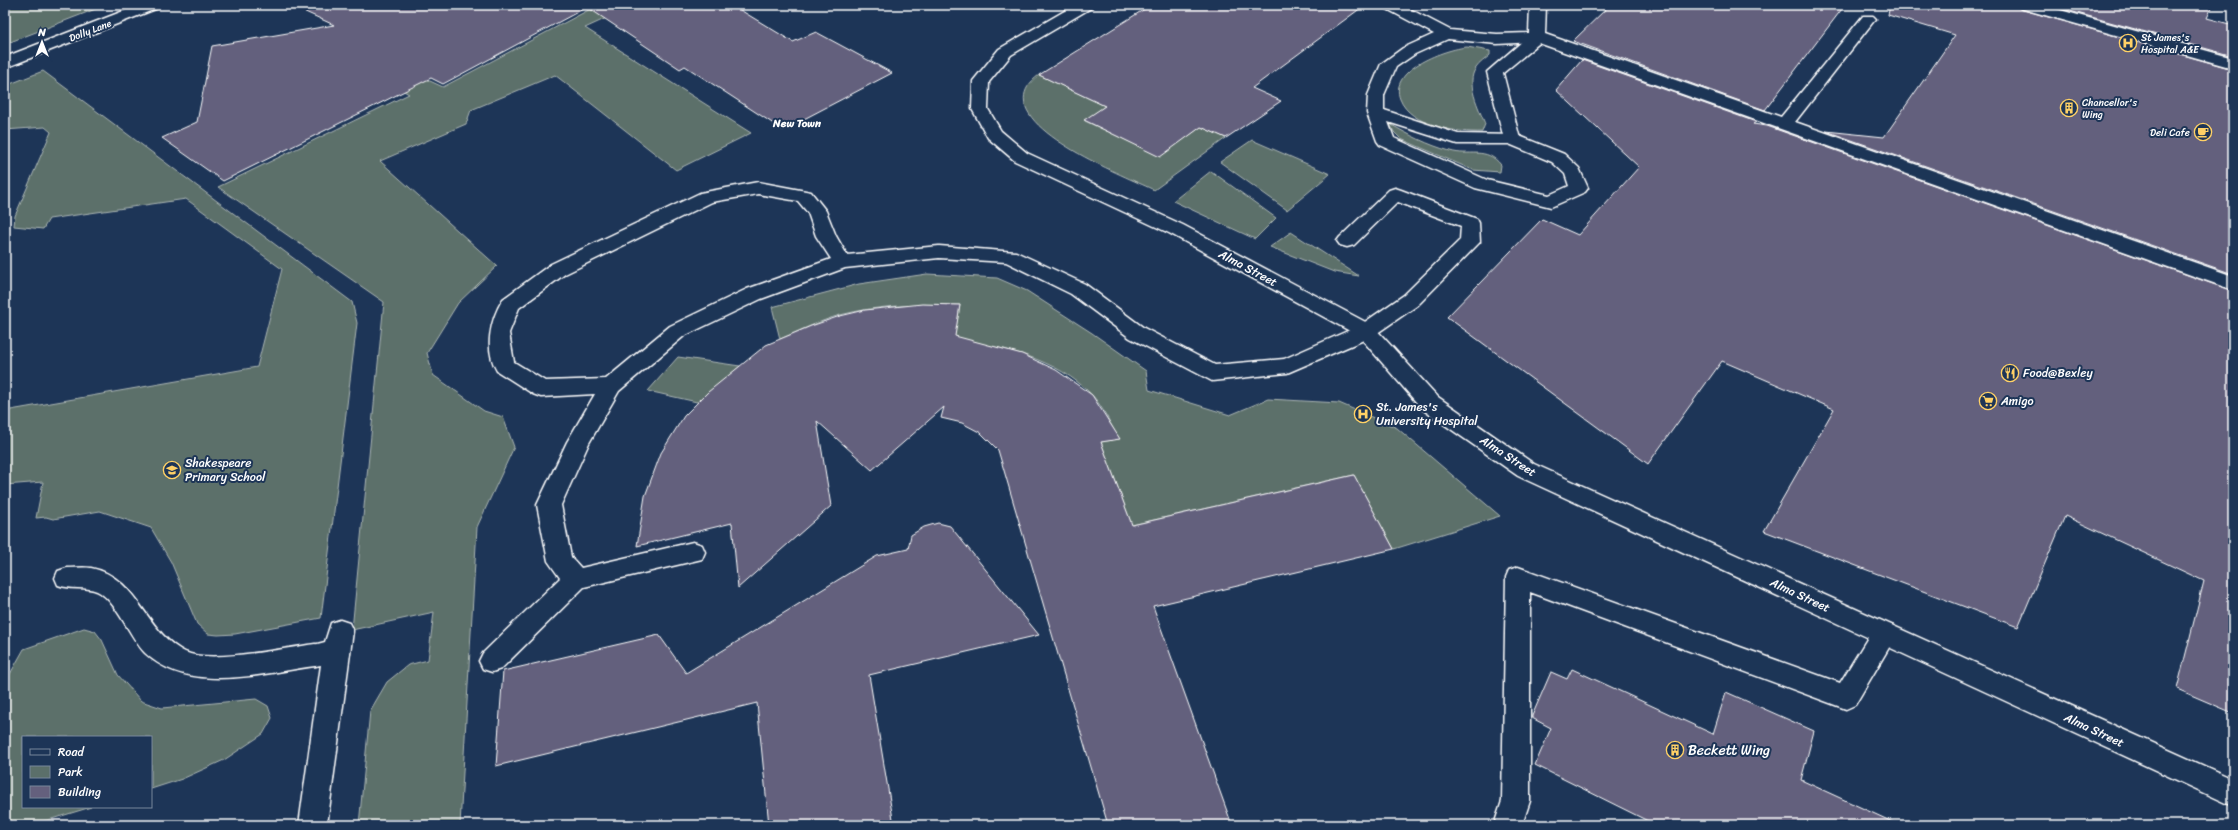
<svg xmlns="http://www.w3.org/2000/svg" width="2238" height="830" font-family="Sriracha,sans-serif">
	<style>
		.green { fill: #5b6f6a; stroke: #adb7b4 }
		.building { fill: #64607d; stroke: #fff }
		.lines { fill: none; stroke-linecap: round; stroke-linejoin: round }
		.lane-casing { stroke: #fff; stroke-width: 3 }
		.street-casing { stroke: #fff; stroke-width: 3 }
		.secondary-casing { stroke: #fff; stroke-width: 3 }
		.lane { fill: #1d3557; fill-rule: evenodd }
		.street { fill: #1d3557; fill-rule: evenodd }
		.secondary { fill: #1d3557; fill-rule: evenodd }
		.labels { text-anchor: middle; stroke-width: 4; stroke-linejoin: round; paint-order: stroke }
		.far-street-label { font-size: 10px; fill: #fff; stroke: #1d3557 }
		.far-poi-label { font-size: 10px; fill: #fff; stroke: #1d3557; text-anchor: start }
		.far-neighbourhood-label { font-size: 11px; font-weight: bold; fill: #fff; stroke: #1d3557 }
		.street-label { font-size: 12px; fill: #fff; stroke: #1d3557 }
		.poi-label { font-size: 12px; fill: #fff; stroke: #1d3557; text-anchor: start }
		.near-poi-label { font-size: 14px; fill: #fff; stroke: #1d3557; text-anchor: start }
	</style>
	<rect width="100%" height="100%" fill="#1d3557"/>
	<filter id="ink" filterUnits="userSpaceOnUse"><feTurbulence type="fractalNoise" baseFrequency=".025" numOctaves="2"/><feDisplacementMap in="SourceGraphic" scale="8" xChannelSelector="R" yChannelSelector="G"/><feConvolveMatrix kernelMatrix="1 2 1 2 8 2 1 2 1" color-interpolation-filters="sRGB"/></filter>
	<g filter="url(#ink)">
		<path class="green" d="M5 5H106L5 44Z
			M598 5H635L585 28 751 133 676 170 555 75 471 110 466 124 380 161 497 266 458 303 427 353 433 375 484 411 503 417 514 447 477 527 460 825H359L370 711 387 682 408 665 428 660 434 612 352 630 384 302 218 187 409 94 336 52 345 42 443 87Z
			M1467 47 1490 51V55C1486 59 1479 63 1476 68 1465 83 1479 108 1485 124L1482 132C1458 133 1410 126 1400 99 1388 69 1446 49 1467 47Z
			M43 71 352 302 357 323 321 618 235 634 218 635 208 634 197 624 171 562 151 528 100 511 53 519 46 517 36 518 43 482 5 485V411L257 367 282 269 186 199 49 219 43 229 14 226 15 216 51 132 45 127 5 130V86Z
			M1039 75 1105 106 1085 121 1160 156 1201 127 1226 138 1154 190C1124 175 978 120 1039 75Z
			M1390 124C1409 135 1428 145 1450 151 1469 157 1486 146 1501 165L1500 172 1473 170 1401 139 1394 132Z
			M1252 140 1330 174 1287 210 1220 162Z
			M1211 171 1276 218 1255 239 1173 201Z
			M1291 232 1359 276 1334 272 1270 247Z
			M927 274 997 278 1027 291 1092 333 1146 371 1149 390 1230 415 1268 399 1339 403 1397 428 1500 516 1394 549 1354 475 1132 525 1101 442 1119 439C1111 425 1103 407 1092 395 1057 358 1002 347 954 339L960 305C920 304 879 305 840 315 820 321 799 331 780 339L772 307 859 284Z
			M678 357 740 366 697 402 648 391Z
			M84 628 95 631 102 640 118 675 141 701 162 708 256 699 268 706 272 718 263 734 224 760 182 779 151 789V737H23V807H91L32 825H5V683L24 649Z"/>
		<path class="building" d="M290 5H732L793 42 816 32 892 73 783 130 685 66 680 69 587 7 443 84 431 78 223 181 162 138 197 122 212 46 334 25Z
			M1151 5H1365L1252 88 1281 101 1226 138 1201 127 1160 157 1084 120 1105 106 1039 75Z
			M1610 5H1845L1765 110 1573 41Z
			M1890 5H2016L2020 9 2233 69V274L1826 131 1884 137 1955 35 1888 15Z
			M2048 5H2213L2207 18 2233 25V56Z
			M1582 60 1756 122 1753 124 1767 126 2233 291V713L2177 689 2204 581 2065 516 2018 627 1764 531 1834 409 1722 361 1648 464 1447 317 1542 219 1578 235 1639 167 1556 90Z
			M922 304 960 305 955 336 1022 354 1056 370 1092 395 1120 439 1101 442 1132 525 1354 475 1394 549 1153 606 1232 825H1108L998 450 981 433 962 423 941 418 944 407 872 470 817 421 831 506 738 588 732 523 637 546 645 496 661 453 684 416 708 392 766 345 811 326 840 316 865 310Z
			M938 523 950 526 1039 635 869 675 894 825H769L757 703 496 766 503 671 659 635 686 673 877 556 908 549 911 535 924 527Z
			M1572 669 1713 734 1726 692 1814 731 1801 780 1899 825H1656L1535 765 1551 728 1532 718V716L1551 672 1567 679Z"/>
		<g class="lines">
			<defs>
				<path id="lane" d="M1382 5H1402L1450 30 1497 34 1529 33 1530 5H1546L1545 34 1781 117 1863 16H1873L1876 19 1873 22 1795 122 2233 276V290L1536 42 1497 44 1448 39 1415 54 1396 67 1384 95V110L1458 134 1517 135 1564 154 1579 168 1588 188 1585 192 1551 207 1475 188 1380 145 1377 141 1367 113 1368 95 1381 64 1403 48 1434 34 1385 8ZM1388 122 1457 144H1509L1552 162 1565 174 1569 186 1549 195 1487 180 1394 138Z
					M2017 5H2042L2233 58V68L2020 8Z
					M758 182 811 192 826 211 836 236 847 255 939 246 1016 252 1085 284 1144 328 1215 365 1284 359 1359 326 1404 295 1460 240 1461 226 1398 202 1354 245 1347 247 1340 245 1337 241 1340 237 1389 190 1395 188 1401 190 1477 219 1479 223 1480 242 1418 305 1373 336 1287 373 1212 381 1130 338 1071 294 1006 262 939 258 845 268 761 299 684 336 619 391 589 443 561 505 571 557 581 568 693 542 702 545 705 552 702 559 584 587 501 669 492 672 483 669 479 661 483 653 560 578 548 561 537 505 567 442 595 394 541 397 533 394 497 371C484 349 490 320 503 299L551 264 700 193ZM758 194 798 201 808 213 816 236 831 259 747 289 670 326 606 379 545 381 514 362 509 333 519 308 565 274 712 202Z
					M1518 567 1840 683 1875 626 1884 623 1893 626 1897 634 1855 705 1846 709 1530 592V801L1522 825H1494L1502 801 1506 577 1509 570Z
					M67 568C75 568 84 567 91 568 138 577 145 632 185 652 209 664 286 648 315 644L324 647 328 655 324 663 315 666C261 673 190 695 145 653 131 639 116 600 97 591 85 586 71 590 58 585L55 578 58 571Z"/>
				<path id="street" d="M1075 5H1094L1091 8 1011 55 989 82 988 109 1001 131 1027 153 1183 225 1373 326 1438 397 1534 464 2233 779V806L1518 476 1422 409 1359 336 1169 233 1015 161 988 138 972 109 973 81 999 49Z
					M1537 32 1543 34 1545 37 1543 40 1503 73 1520 139 1517 143H1505L1487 72 1531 34Z
					M340 620 349 623 353 631 327 825H299L321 665 315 666 306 663 302 655 306 647 325 642 331 623Z"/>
				<path id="secondary" d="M139 5H161L158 8 5 68V57Z"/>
			</defs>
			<use href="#lane" class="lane-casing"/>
			<use href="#street" class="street-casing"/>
			<use href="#secondary" class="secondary-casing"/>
			<use href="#lane" class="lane"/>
			<use href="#street" class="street"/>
			<use href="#secondary" class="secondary"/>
		</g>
	</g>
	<defs>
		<symbol id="hospital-ring" viewBox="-11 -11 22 22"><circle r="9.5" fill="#1d3557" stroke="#ffd166" stroke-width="1.5"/><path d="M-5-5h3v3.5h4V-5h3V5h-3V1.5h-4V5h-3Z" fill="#ffd166"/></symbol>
		<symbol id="building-ring" viewBox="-11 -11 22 22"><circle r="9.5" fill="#1d3557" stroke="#ffd166" stroke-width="1.5"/><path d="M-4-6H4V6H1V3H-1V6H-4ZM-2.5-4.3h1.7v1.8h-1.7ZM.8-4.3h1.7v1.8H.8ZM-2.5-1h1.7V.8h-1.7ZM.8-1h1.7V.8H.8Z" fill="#ffd166"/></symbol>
		<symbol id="cafe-ring" viewBox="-11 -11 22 22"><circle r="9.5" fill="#1d3557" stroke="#ffd166" stroke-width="1.5"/><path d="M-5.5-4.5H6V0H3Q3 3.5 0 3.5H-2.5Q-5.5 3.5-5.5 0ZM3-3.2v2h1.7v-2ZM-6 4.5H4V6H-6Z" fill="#ffd166"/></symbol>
		<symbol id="restaurant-ring" viewBox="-11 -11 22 22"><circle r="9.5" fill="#1d3557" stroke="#ffd166" stroke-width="1.5"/><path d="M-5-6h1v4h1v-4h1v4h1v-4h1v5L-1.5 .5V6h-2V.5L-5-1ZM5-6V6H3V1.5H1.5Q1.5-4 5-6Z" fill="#ffd166"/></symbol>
		<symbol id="supermarket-ring" viewBox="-11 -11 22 22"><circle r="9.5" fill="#1d3557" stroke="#ffd166" stroke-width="1.5"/><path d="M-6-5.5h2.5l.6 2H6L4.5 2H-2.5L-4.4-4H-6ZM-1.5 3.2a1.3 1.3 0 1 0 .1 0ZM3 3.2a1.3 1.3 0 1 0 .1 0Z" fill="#ffd166"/></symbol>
		<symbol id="school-ring" viewBox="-11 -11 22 22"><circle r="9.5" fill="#1d3557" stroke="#ffd166" stroke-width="1.5"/><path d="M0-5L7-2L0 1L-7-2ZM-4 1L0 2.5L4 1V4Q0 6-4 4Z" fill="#ffd166"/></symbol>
	</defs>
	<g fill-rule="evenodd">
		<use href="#hospital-ring" x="2118" y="33" width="20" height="20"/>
		<use href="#building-ring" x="2059" y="98" width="20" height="20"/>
		<use href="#cafe-ring" x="2193" y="122" width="20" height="20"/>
		<use href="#restaurant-ring" x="2000" y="363" width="20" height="20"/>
		<use href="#supermarket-ring" x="1978" y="391" width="20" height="20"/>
		<use href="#hospital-ring" x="1353" y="404" width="20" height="20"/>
		<use href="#school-ring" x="162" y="460" width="20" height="20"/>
		<use href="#building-ring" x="1665" y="740" width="20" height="20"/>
	</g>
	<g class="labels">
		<g class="far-street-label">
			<text transform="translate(90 30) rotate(-21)" y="4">Dolly Lane</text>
		</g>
		<g class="far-poi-label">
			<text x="2141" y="41">St James's<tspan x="2141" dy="12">Hospital A&amp;E</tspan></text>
			<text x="2082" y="106">Chancellor's<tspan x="2082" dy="12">Wing</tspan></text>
			<text x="2190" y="136" text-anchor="end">Deli Cafe</text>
		</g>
		<g class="far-neighbourhood-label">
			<text x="797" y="127">New Town</text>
		</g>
		<g class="street-label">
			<text transform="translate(1248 268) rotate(28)" y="4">Alma Street</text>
			<text transform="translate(1508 456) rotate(33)" y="4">Alma Street</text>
			<text transform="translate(1800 595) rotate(25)" y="4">Alma Street</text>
			<text transform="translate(2094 730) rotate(25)" y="4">Alma Street</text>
		</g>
		<g class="poi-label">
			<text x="2023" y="377">Food@Bexley</text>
			<text x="2001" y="405">Amigo</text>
			<text x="1376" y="411">St. James's<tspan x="1376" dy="14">University Hospital</tspan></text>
			<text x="185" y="467">Shakespeare<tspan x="185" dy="14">Primary School</tspan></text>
		</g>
		<g class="near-poi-label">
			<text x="1688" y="755">Beckett Wing</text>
		</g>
	</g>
	<rect width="2238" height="830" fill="none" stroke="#1d3557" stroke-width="20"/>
	<rect x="10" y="10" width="2218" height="810" fill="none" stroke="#fff" stroke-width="1.5" filter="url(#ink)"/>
	<rect x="22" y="736" width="130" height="72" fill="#1d3557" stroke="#77869a"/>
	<rect x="30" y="749" width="20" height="6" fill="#1d3557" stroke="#77869a"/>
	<text x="58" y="756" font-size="12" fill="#ffffff">Road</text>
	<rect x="30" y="766" width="20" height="12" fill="#5b6f6a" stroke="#77869a"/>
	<text x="58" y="776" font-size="12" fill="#ffffff">Park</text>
	<rect x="30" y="786" width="20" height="12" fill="#64607d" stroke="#77869a"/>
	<text x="58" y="796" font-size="12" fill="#ffffff">Building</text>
	<g transform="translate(42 42)" stroke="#1d3557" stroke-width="3" paint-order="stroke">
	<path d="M0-3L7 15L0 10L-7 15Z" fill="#ffffff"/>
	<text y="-6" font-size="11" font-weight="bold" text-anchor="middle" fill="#ffffff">N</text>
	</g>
</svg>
